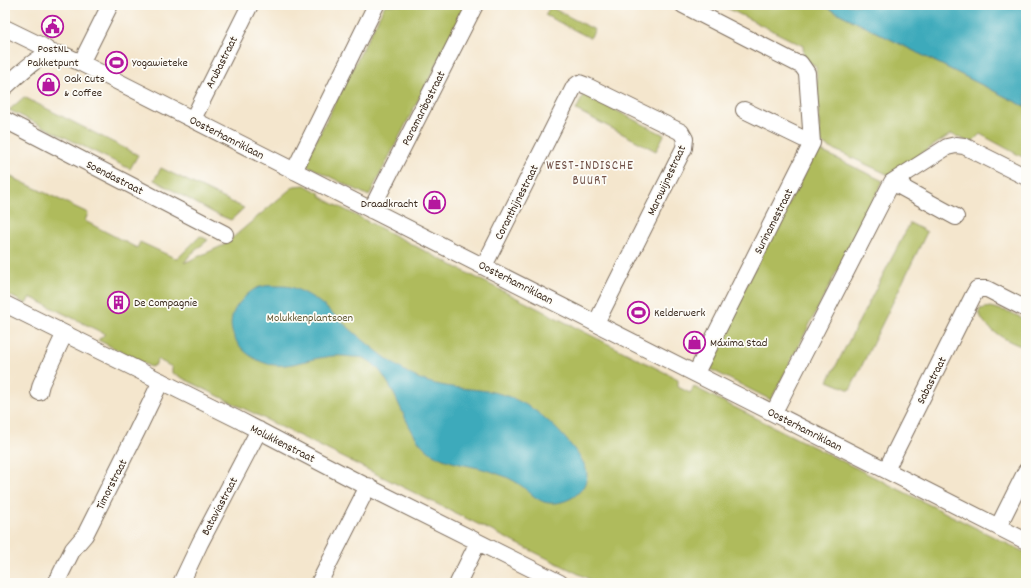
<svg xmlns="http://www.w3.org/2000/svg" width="1031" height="588" font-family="Dekko,sans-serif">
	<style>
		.green { fill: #afbb5c; stroke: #75723d }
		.water { fill: #3caabb; stroke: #3c6a6c }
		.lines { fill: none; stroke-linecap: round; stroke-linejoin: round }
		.minor-casing { stroke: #7c6c5b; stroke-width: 18 }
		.minor { stroke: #fff; stroke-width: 16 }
		.labels { text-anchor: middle; stroke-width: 3.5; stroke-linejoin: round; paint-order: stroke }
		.poi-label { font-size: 12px; fill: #3b2a1e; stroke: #fdfcf7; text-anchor: start }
		.street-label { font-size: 12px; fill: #3b2a1e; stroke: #fdfcf7 }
		.park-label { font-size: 12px; fill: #5e5631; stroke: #fdfcf7 }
		.neighbourhood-label { font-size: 13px; letter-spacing: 1px; fill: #705046; stroke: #fdfcf7 }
	</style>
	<rect width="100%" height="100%" fill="#fdfcf7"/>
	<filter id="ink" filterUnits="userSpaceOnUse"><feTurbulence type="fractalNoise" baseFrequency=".025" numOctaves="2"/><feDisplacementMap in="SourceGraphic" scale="8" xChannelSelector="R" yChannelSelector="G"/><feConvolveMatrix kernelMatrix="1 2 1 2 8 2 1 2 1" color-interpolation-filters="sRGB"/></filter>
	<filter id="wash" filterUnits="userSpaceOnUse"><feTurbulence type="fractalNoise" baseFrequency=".012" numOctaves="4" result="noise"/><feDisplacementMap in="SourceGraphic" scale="16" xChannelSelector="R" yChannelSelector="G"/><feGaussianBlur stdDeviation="0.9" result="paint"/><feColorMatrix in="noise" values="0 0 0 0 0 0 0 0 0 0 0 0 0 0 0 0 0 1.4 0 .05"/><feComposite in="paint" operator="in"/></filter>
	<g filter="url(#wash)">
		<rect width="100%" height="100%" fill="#f4e6cd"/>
		<path class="green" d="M385 5H467L369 196 304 164Z
			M721 5H822L1026 107V159L980 134 971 143 951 134 889 175 820 143 816 67 804 58 803 46Z
			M550 7 595 30 590 38 545 15Z
			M584 94 664 135 656 151 576 110Z
			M24 97 138 155 130 169 9 110Z
			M817 149 883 181 771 400 704 366Z
			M161 168 244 208 231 220 214 213 154 180Z
			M5 174 88 213 85 221 137 248 140 242 177 259 200 236 208 240 190 255 184 263 224 245 294 186 305 185 321 194 320 196 328 201 481 280 678 379V387L690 393 694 387 1026 553V583H597L172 373V367L157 359 156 364 151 367 98 340 105 334 30 297 26 304 5 293Z
			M910 223 927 232 850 390 828 381Z
			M990 307 1010 312 1026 320V348C1009 342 986 331 979 313L980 309Z"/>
		<path class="water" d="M822 5H1026V107Z
			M278 286C284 286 291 286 296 289 315 296 329 310 343 323 364 341 385 359 408 373 433 388 459 387 487 391 526 397 555 423 577 453 586 465 592 476 581 490 574 499 561 504 549 503 537 502 528 490 519 484 513 480 505 476 498 474 475 464 446 466 426 449 402 428 395 375 366 359 362 357 357 357 353 357 344 356 335 355 326 357 306 359 288 369 268 364 239 356 217 325 242 300 247 294 253 289 260 287 266 285 273 286 278 286Z"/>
	</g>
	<g filter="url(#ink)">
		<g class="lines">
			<defs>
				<path id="minor" d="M683 5 798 64 800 63 807 73 812 143 696 373
					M5 28 42 46 52 53 64 55 81 63 1026 541
					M81 63 110 5
					M5 87C20 74 33 59 52 53
					M744 110 812 143
					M193 119 250 5
					M5 120 225 234
					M294 171 376 5
					M892 182 956 217
					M371 210 475 5
					M484 266 574 87 579 83 587 86 681 132 685 139 684 148 596 323
					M5 304 237 419 352 479 560 583
					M39 392 41 384 64 335
					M774 412 892 182 947 147 956 145 964 146 1026 177
					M886 470 973 296 977 289H987L1026 309
					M998 527 1026 471
					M56 583 73 549 85 535 137 431 161 381
					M181 583 200 543 259 430
					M319 583 368 486
					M458 583 478 542"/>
			</defs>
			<use href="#minor" class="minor-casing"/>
			<use href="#minor" class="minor"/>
		</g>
	</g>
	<defs>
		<symbol id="civic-ring" viewBox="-11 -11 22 22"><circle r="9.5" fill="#fdfcf7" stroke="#b5179e" stroke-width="1.5"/><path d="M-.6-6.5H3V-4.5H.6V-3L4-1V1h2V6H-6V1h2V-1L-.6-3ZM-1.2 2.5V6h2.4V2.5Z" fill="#b5179e"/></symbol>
		<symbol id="stadium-ring" viewBox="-11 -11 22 22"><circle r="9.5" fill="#fdfcf7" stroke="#b5179e" stroke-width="1.5"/><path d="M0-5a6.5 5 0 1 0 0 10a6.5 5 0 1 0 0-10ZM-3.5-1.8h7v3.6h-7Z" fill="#b5179e"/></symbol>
		<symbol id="shop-ring" viewBox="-11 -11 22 22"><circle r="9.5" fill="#fdfcf7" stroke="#b5179e" stroke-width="1.5"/><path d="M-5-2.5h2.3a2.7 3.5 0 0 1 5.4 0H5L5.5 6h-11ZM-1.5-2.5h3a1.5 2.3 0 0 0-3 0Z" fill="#b5179e"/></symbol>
		<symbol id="building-ring" viewBox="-11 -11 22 22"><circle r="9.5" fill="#fdfcf7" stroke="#b5179e" stroke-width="1.5"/><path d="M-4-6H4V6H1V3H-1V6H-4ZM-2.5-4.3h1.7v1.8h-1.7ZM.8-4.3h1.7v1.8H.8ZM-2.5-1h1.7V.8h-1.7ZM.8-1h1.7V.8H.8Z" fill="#b5179e"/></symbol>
	</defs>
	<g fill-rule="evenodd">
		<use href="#civic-ring" x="40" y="14" width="25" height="25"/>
		<use href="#stadium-ring" x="104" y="50" width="25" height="25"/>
		<use href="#shop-ring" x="36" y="72" width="25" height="25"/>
		<use href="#shop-ring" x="422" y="190" width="25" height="25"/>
		<use href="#building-ring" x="106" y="290" width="25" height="25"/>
		<use href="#stadium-ring" x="626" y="300" width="25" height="25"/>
		<use href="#shop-ring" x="682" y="330" width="25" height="25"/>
	</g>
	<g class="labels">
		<g class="poi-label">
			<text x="53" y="52" text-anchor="middle">PostNL<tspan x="53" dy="14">Pakketpunt</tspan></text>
			<text x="132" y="66">Yogawieteke</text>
			<text x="64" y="82">Oak Cuts<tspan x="64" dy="14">&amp; Coffee</tspan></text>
			<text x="418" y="207" text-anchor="end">Draadkracht</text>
			<text x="134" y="306">De Compagnie</text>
			<text x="654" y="316">Kelderwerk</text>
			<text x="710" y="346">Máxima Stad</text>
		</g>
		<g class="street-label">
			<text transform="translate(221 62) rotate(-63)" y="4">Arubastraat</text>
			<text transform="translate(423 108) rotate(-63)" y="4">Paramaribostraat</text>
			<text transform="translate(227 137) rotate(27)" y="4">Oosterhamriklaan</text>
			<text transform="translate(115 177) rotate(27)" y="4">Soendastraat</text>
			<text transform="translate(666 180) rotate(-65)" y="4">Marowijnestraat</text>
			<text transform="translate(516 202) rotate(-63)" y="4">Coranthijnestraat</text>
			<text transform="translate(773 221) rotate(-63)" y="4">Surinamestraat</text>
			<text transform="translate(516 282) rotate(27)" y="4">Oosterhamriklaan</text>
			<text transform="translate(931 380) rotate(-63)" y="4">Sabastraat</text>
			<text transform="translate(805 429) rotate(27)" y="4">Oosterhamriklaan</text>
			<text transform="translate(283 443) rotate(27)" y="4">Molukkenstraat</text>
			<text transform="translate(111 484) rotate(-63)" y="4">Timorstraat</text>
			<text transform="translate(219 506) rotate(-62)" y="4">Bataviastraat</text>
		</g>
		<g class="park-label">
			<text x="310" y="321">Molukkenplantsoen</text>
		</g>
		<g class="neighbourhood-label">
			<text x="590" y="169">WEST-INDISCHE<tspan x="590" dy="15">BUURT</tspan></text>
		</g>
	</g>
	<rect width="1031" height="588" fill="none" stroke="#fdfcf7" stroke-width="20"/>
</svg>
